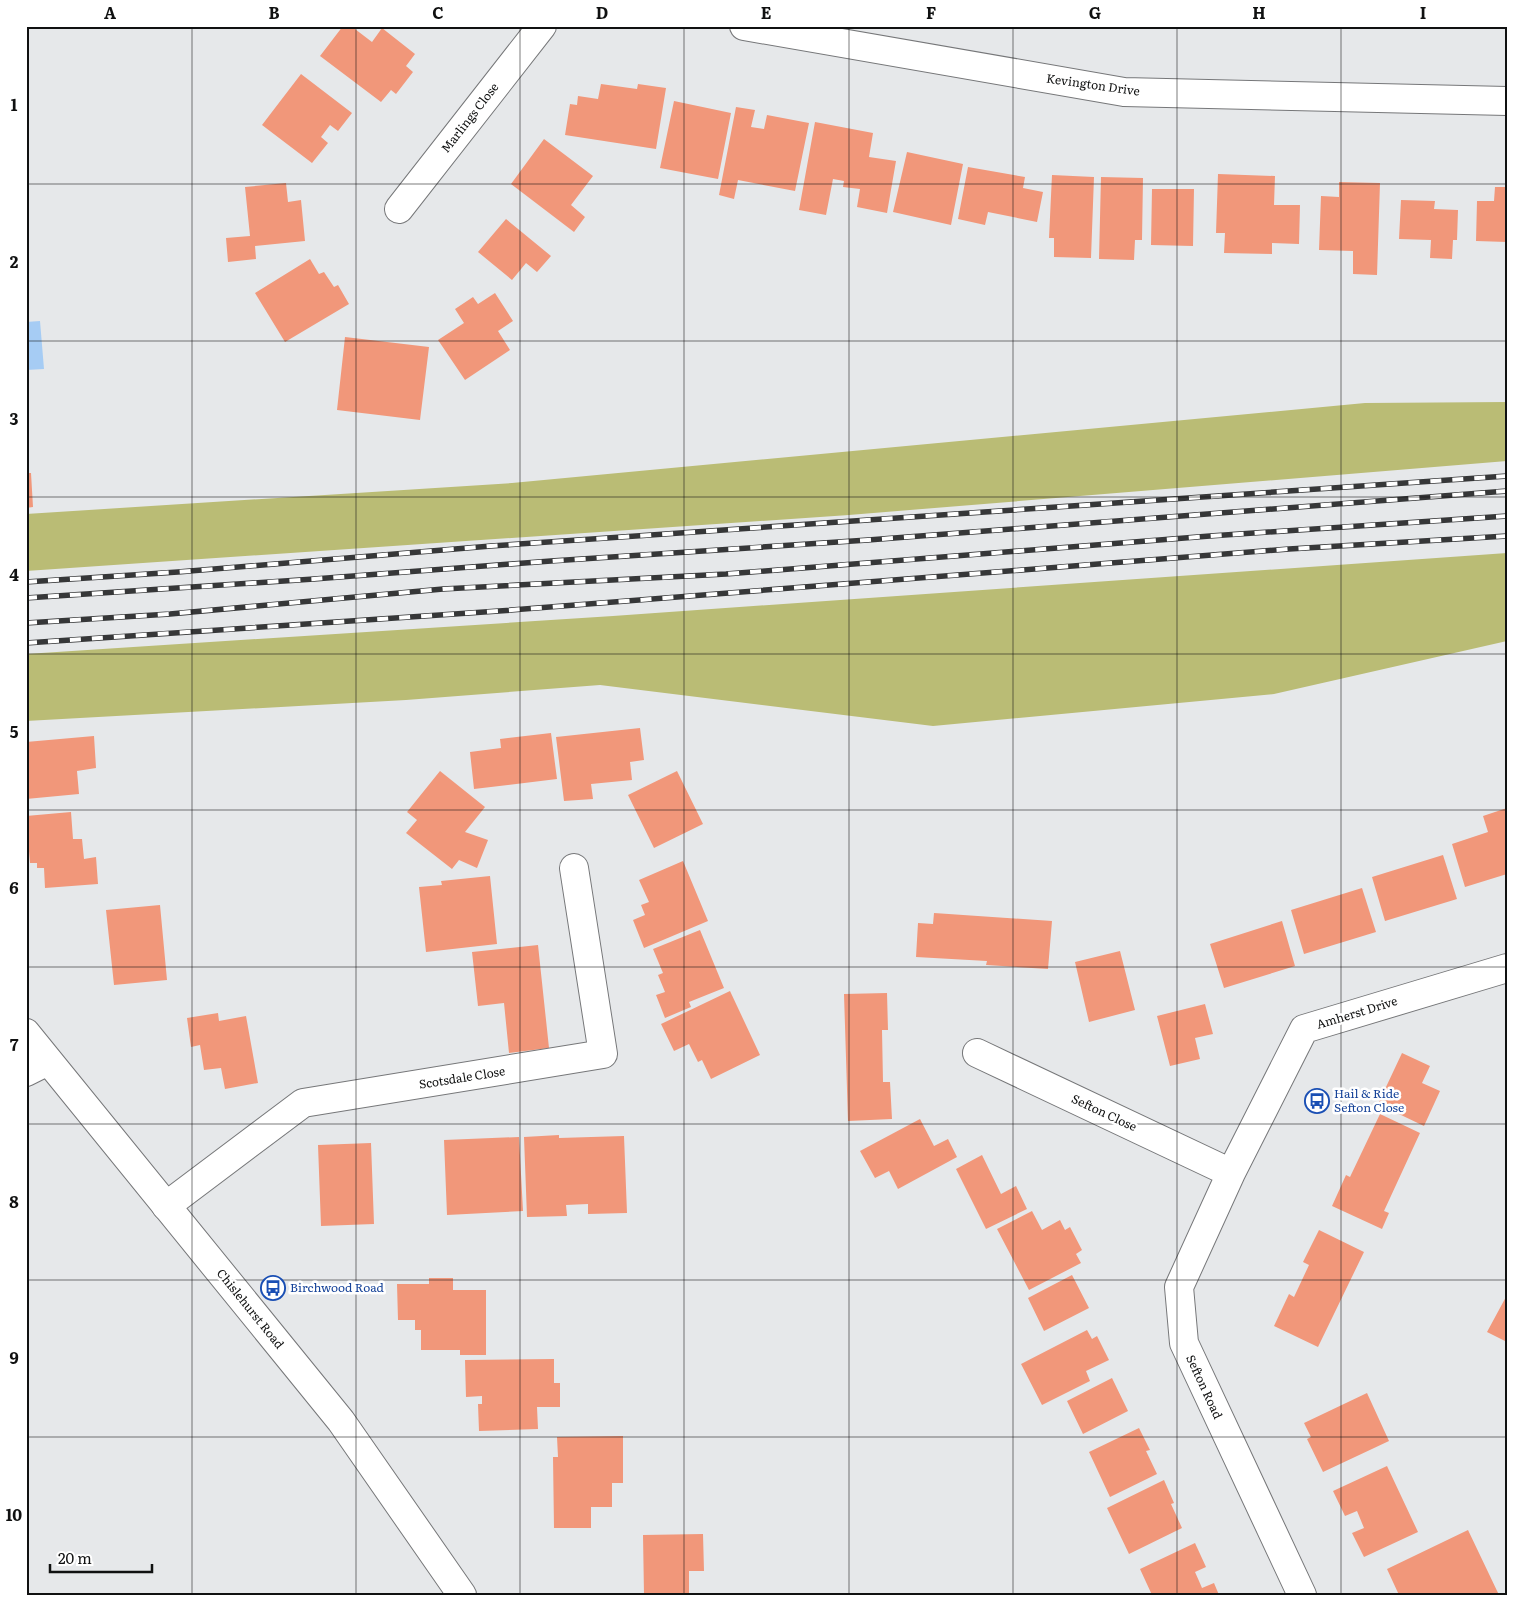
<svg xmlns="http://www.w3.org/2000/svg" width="1533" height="1621" font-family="Literata,serif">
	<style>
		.green { fill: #babc75 }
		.water { fill: #a6ccf4 }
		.building { fill: #f1977a }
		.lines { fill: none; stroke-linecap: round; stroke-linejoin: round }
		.minor-casing { stroke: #767779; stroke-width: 30 }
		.major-casing { stroke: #767779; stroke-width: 30 }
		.minor { stroke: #fff; stroke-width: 28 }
		.major { stroke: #fff; stroke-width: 28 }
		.rail-casing { stroke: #363738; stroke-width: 5.5 }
		.rail { stroke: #fff; stroke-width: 4; stroke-dasharray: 11; stroke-linecap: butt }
		.grid { fill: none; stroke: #101111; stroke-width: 1; stroke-opacity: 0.55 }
		.labels { text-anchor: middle; stroke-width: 5; stroke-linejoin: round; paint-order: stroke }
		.street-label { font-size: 12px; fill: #101111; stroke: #fff }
		.transit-label { font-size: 12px; fill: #164399; stroke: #fff; text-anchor: start }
		.neatline { fill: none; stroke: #101111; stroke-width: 2 }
		.grid-label { font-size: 16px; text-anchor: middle; font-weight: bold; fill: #101111 }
	</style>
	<rect width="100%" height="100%" fill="#e6e8ea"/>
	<path class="green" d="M1507 402V461L849 515 26 571V514L512 483 1365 403Z
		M1507 553V641L1274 694 933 726 600 685 406 700 26 721V654L613 616Z"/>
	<path class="water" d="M40 321 44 369 26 370V322Z"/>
	<path class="building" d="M343 26H351L372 42 382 28 415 54 406 66 413 72 396 94 391 90 381 102 320 56Z
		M301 74 352 113 338 131 330 125 321 137 328 143 312 163 262 125Z
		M601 84 637 89 638 84 666 88 656 149 565 135 570 104 577 105 578 96 598 99Z
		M674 101 731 113 718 179 660 168Z
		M736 107 755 110 751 127 764 129 767 115 809 123 795 191 738 180 734 199 719 195Z
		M815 122 873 133 869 157 896 161 887 213 857 207 860 189 843 187 844 181 833 179 826 215 799 210Z
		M544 139 593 176 571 205 585 217 574 232 511 184Z
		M907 152 963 164 951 225 893 212Z
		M968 167 1025 177 1023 188 1043 192 1037 222 988 212 985 225 958 219Z
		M1218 174 1275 176 1274 205H1300L1299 244 1272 243V254L1224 253 1225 233H1216Z
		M1052 175 1094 177 1091 258 1054 257V238H1049Z
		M1101 177 1143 178 1142 240H1135L1134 260 1099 259Z
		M1339 182 1380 183 1377 275 1353 274V251L1319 250 1321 196 1339 197Z
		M286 183 288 202 301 200 305 241 255 246 256 259 228 262 226 238 250 236 245 187Z
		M1495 187H1507V242L1476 241 1477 201H1494Z
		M1152 189H1194L1193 246 1151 245Z
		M1401 200 1435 201 1434 209 1458 210 1457 240H1453L1452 259 1430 258 1431 240 1399 239Z
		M506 219 551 256 537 272 526 263 512 280 478 252Z
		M310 259 319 274 324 272 334 287 338 285 349 304 285 342 255 293Z
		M495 293 513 321 498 331 510 350 465 380 438 340 464 323 455 309 473 297 478 304Z
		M345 337 429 347 420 420 337 410Z
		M26 473H31L33 507 26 508Z
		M640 728 644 760 630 762 632 780 591 784 593 799 564 801 556 737Z
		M551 733 557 779 474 789 470 752 501 748 500 739Z
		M94 736 96 768 77 771 79 794 26 799V742Z
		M440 771 485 807 465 832 488 840 477 868 459 860 452 869 406 833 417 820 407 812Z
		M677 771 703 824 654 848 628 795Z
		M1507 808V874L1465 887 1452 844 1488 832 1483 816Z
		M71 812 73 839H82L84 859 96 857 98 884 45 888 44 868H37V863H30L26 816Z
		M1443 855 1457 899 1385 921 1372 877Z
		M683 861 708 921 644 948 633 920 645 915 641 905 649 902 639 880Z
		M490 876 497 944 426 952 419 887 442 885 441 881Z
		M1362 888 1376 932 1304 954 1291 910Z
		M160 905 167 980 114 985 106 910Z
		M934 913 1052 921 1048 969 986 965 987 961 916 957 918 923 933 924Z
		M1282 921 1295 966 1224 988 1210 944Z
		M700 930 724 988 689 1002 691 1007 665 1018 656 995 665 992 658 975 663 973 653 949Z
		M538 945 549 1048 509 1053 504 1003 478 1006 472 952Z
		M1120 951 1135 1010 1089 1022 1075 962Z
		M730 991 760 1055 711 1079 702 1060 698 1062 689 1044 674 1051 661 1024Z
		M887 993 888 1030H882L883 1082H890L892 1119 848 1121 844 994Z
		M1205 1004 1213 1034 1195 1038 1200 1059 1170 1066 1157 1016Z
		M218 1013 219 1021 246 1016 258 1083 225 1089 221 1068 204 1070 200 1045 191 1047 187 1018Z
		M1402 1053 1430 1066 1422 1083 1440 1091 1424 1126 1378 1104Z
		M1380 1114 1420 1133 1384 1211 1389 1213 1382 1229 1332 1206 1346 1175 1350 1177Z
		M920 1119 934 1146 948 1139 957 1157 898 1189 889 1171 875 1178 860 1151Z
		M559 1135V1138L624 1136 627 1213 588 1214V1204L566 1205 567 1216 527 1217 524 1137Z
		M519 1137 523 1211 447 1215 444 1140Z
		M371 1143 374 1224 321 1226 318 1145Z
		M982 1155 1001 1194 1016 1186 1027 1209 986 1229 956 1169Z
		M1032 1211 1042 1230 1060 1220 1065 1230 1070 1227 1082 1250 1076 1254 1081 1263 1029 1290 997 1229Z
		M1319 1230 1364 1252 1318 1347 1274 1326 1289 1294 1294 1297 1309 1265 1303 1262Z
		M1072 1275 1089 1308 1044 1331 1028 1298Z
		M429 1278H453V1290H486V1355H460V1350H421V1330H415V1320H398L397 1284H429Z
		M1507 1295V1342L1487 1332Z
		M1087 1330 1092 1339 1097 1336 1109 1360 1086 1371 1090 1381 1042 1405 1021 1364Z
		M554 1359V1383H560V1407H537L538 1429 479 1431 478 1404H482V1396L466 1397 465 1360Z
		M1112 1378 1128 1411 1083 1434 1067 1401Z
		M1367 1393 1389 1441 1323 1472 1307 1439 1311 1437 1304 1423Z
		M1139 1428 1150 1450 1146 1451 1157 1474 1110 1497 1089 1452Z
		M623 1436V1483H612V1507H591V1528H554L553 1457H558L557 1437Z
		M1387 1466 1418 1532 1364 1557 1352 1533 1364 1528 1357 1511 1345 1516 1333 1491Z
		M1164 1480 1174 1503 1171 1504 1182 1528 1129 1554 1107 1508Z
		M1468 1530 1499 1595H1399L1387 1569Z
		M703 1534 704 1571H689V1595H644L643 1535Z
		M1195 1543 1206 1567 1195 1572 1199 1581 1202 1588 1214 1583 1219 1595H1152L1140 1569Z"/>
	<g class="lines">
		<defs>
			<path id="minor" d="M744 26 1124 92 1507 101
				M399 209 542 26
				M977 1053 1231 1173
				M26 1072 48 1061
				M166 1206 303 1103 603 1054 574 868
				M1302 1595 1184 1343 1179 1287 1231 1173 1304 1029 1507 968"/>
			<path id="major" d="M26 1033 341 1421 462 1595"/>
		</defs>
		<use href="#minor" class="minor-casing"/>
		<use href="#major" class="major-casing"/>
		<use href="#minor" class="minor"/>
		<use href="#major" class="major"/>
		<defs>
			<path id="rail" d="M26 582 178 572 491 546 1507 476
				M26 598 314 579 551 561 868 540 1507 491
				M26 623 170 614 443 589 726 574 1210 536 1507 516
				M26 643 499 611 1289 549 1507 536"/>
		</defs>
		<use href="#rail" class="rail-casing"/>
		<use href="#rail" class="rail"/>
	</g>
	<path class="grid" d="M192 26V1595M356 26V1595M520 26V1595M684 26V1595M849 26V1595M1013 26V1595M1177 26V1595M1341 26V1595M26 184H1507M26 341H1507M26 497H1507M26 654H1507M26 810H1507M26 967H1507M26 1124H1507M26 1280H1507M26 1437H1507"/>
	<defs>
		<symbol id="bus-ring" viewBox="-11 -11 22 22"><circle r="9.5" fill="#fff" stroke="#1a4fb4" stroke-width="1.5"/><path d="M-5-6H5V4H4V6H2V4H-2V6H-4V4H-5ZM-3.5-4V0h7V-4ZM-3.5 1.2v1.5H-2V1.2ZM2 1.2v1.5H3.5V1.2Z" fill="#1a4fb4"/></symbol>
	</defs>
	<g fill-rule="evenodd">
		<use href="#bus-ring" x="1303" y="1087" width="28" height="28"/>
		<use href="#bus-ring" x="259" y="1274" width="28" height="28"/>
	</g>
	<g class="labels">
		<g class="street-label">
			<text transform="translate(1093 85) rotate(8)" y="4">Kevington Drive</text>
			<text transform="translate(470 118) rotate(-52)" y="4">Marlings Close</text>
			<text transform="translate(1357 1013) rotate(-17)" y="4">Amherst Drive</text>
			<text transform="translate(462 1078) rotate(-9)" y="4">Scotsdale Close</text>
			<text transform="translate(1104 1113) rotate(25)" y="4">Sefton Close</text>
			<text transform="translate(250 1309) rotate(51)" y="4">Chislehurst Road</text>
			<text transform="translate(1204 1387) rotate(65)" y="4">Sefton Road</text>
		</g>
		<g class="transit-label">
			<text x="1334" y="1098">Hail &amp; Ride<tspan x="1334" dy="14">Sefton Close</tspan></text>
			<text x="290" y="1292">Birchwood Road</text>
		</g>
	</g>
	<rect width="1533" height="1621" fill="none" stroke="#ffffff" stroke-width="55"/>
	<path d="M50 1564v8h102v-8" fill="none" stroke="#101111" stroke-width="2.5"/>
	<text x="58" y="1564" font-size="15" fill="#101111" stroke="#ffffff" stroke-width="4" paint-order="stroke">20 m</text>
	<rect x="28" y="28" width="1478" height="1566" class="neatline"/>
	<g class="grid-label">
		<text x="110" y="19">A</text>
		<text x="274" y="19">B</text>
		<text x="438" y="19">C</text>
		<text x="602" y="19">D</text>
		<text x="766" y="19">E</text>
		<text x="931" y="19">F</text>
		<text x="1095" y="19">G</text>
		<text x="1259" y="19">H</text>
		<text x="1423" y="19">I</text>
		<text x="14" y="111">1</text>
		<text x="14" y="268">2</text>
		<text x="14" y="425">3</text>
		<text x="14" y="581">4</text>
		<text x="14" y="738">5</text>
		<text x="14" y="894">6</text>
		<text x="14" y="1051">7</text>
		<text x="14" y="1208">8</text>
		<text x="14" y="1364">9</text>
		<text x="14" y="1521">10</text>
	</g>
</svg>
